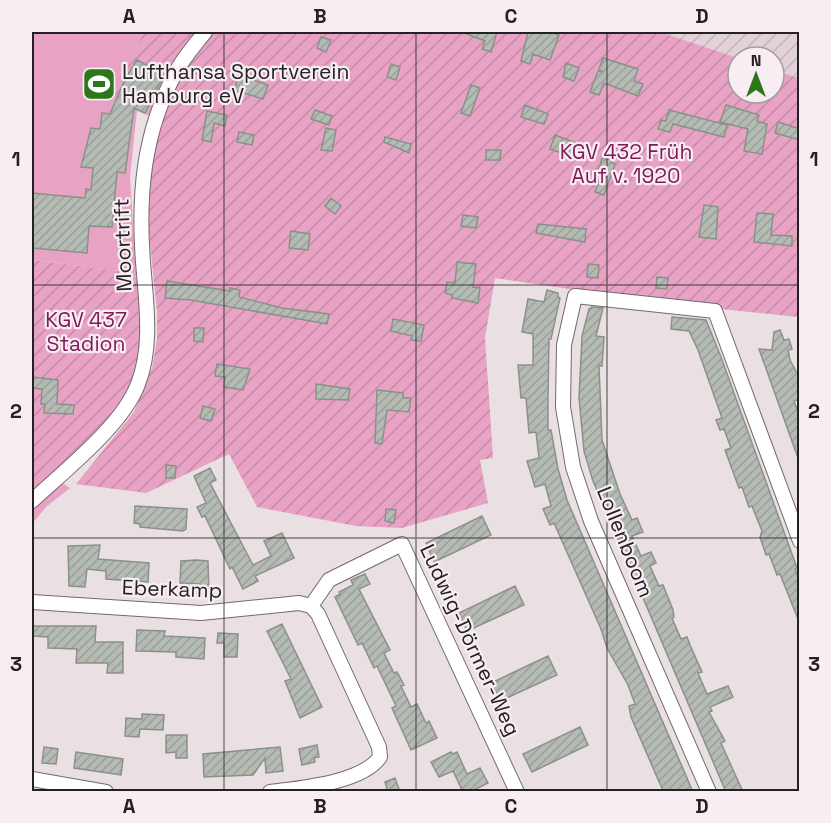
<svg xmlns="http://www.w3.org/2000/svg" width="831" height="823" font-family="'Space Grotesk',sans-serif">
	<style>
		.industrial { fill: url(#industrial-furrows) }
		.grass { fill: #e7a2c4 }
		.garden { fill: url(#garden-furrows) }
		.building { fill: url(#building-hatch); stroke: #8b918a; stroke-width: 1.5 }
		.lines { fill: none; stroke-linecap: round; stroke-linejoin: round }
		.street-casing { stroke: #71696d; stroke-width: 16 }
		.street { stroke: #fff; stroke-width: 14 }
		.grid { fill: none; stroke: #242122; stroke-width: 1.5; stroke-opacity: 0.55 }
		.labels { text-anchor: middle; stroke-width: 4.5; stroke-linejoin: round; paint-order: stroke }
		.poi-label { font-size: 21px; fill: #242122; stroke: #f7edf2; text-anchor: start }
		.park-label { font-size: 21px; fill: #7d1a57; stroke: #f7edf2 }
		.street-label { font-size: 21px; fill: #242122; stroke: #f7edf2 }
		.neatline { fill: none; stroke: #242122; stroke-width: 2 }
		.grid-label { font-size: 20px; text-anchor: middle; font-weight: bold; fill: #242122 }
	</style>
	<defs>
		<pattern id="industrial-furrows" width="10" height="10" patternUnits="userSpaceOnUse" patternTransform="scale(1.5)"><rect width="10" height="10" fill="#e3d1d9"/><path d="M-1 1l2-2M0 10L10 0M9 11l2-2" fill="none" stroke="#c3b3ba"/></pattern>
		<pattern id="garden-furrows" width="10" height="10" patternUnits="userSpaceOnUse" patternTransform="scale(1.5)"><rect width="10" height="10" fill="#e7a2c4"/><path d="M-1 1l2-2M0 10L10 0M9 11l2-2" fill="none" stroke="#c68ba8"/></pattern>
		<pattern id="building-hatch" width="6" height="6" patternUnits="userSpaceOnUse" patternTransform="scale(1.5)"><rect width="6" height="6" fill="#b4bbb3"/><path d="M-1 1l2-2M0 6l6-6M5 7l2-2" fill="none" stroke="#9ba09a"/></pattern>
	</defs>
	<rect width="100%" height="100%" fill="#eae0e4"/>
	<path class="industrial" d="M660 32H799V78L774 70V57L738 58Z"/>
	<path class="grass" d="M32 32H144L110 99 137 111 130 176 136 273 32 260Z
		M59 481 70 488 46 507 32 524V507Z"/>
	<path class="garden" d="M144 32H660L738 58V93H774V70L799 78V317L673 304 495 278 485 338 493 458 480 460 488 503 402 528 356 526 257 507 229 454 146 493 76 484 134 412 152 368 157 339V312L149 232 147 184 159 120 109 99Z
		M32 260 136 273C142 312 147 354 130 391 112 428 62 465 32 494Z"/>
	<path class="building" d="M462 32H497L491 52 482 49 485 41Z
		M528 32H550L559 35 550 60 533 54 530 64 521 61Z
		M321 37 331 40 326 52 317 48Z
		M603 58 638 69 634 81 643 84 638 96 604 83 599 95 590 92 598 71 603 72 599 69Z
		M137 60 164 75 145 113 134 108 125 173 117 172 112 227 89 226 87 253 32 248V193L85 198 86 189 91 190 93 168 81 167 91 128 100 129 102 113 110 114 126 77Z
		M566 63 579 68 574 81 563 77Z
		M391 64 400 67 396 80 387 77Z
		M239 75 268 85 263 99 234 90Z
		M471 85 480 88 470 116 461 113Z
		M525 105 548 114 544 124 521 117Z
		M726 105 759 115 757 121 767 124 762 154 744 151 748 129 720 122Z
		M315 110 332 116 329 125 311 119Z
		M669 110 727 125 724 137 673 124 670 132 658 129 661 120 666 121Z
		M207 111 227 115 225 126 214 123 211 142 202 140Z
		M778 122 800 129V140L775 133Z
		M326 128 336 130 332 151 321 150Z
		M239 132 254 135 252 145 237 142Z
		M555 135 584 146 579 159 550 149Z
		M385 137 411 144 409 153 384 142Z
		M486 150H501L500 160H486Z
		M602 158 612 160 611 162 615 164 604 195 595 192 603 170 599 169Z
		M331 198 341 206 335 214 325 206Z
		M704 205 718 207 716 239 699 237Z
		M757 213 773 214 771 235 792 236V246L754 242Z
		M463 215 478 217 476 228 461 226Z
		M538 224 586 229 585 242 536 233Z
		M291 231 310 234 308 250 289 248Z
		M457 262 476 264 473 287 480 288 478 303 452 298V295L445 293 447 282 455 283Z
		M588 264 599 265 598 278 587 277Z
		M657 277 668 278 667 289 656 288Z
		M167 281 230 291V288L240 290 239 297 282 308 329 314 327 324 191 300 165 298Z
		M547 290 558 293V297L560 298 551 339H549L548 398V430H551L558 469 567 500 693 792H664L660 784 631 717 629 706 635 704 628 685 607 648 601 629 554 523 550 525 543 509 551 506 545 484 535 487 527 461 539 458 536 432 529 433 526 398H521L518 365H533V334L522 332 528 299 544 302Z
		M592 307 603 308 596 336 604 337 602 366H599L602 440 620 494 632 520 637 518 643 532 632 536 641 556 651 552 656 563 650 566 659 586 663 585 673 610 674 617 672 618 681 639 687 637 690 645 702 672 698 673 707 694 728 686 733 697 710 707 712 711 709 712 725 741 721 743 743 792H726L593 481 584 451 579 398 582 336 589 309Z
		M672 317 706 320 721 357 797 568 795 569 800 582V624L780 574 777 575 769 554 766 555 760 537 762 531 752 506 749 507 742 487 739 488 725 450 731 448 724 429 720 430 716 420 722 418 698 350 689 331 671 329Z
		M393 319 424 325 421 341 411 340 412 336 391 331Z
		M194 328H204L203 342 194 341Z
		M780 330 784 340 789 339 792 349 788 350 790 360 800 379V399L794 401 800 418 798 458 759 349 772 350 774 332Z
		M217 364 250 369 243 390 224 387 225 377 215 376Z
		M32 377 58 380 57 404 74 405 73 414 44 413 45 404H41L42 389 32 388Z
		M316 384 350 389 348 400 316 399Z
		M377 390 403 393V398H411L409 412 387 410 382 444 375 443Z
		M203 406 215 409 211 421 200 418Z
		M166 465 176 466 175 478H166Z
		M210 468 216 480 210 483 253 565 271 556 264 541 282 533 294 558 255 576 258 581 243 589 232 567 230 569 205 516 202 517 197 507 206 503 194 476Z
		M135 506 187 509 186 529 183 531 140 527V524L134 523Z
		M386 509 396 510 394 523 385 521Z
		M482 516 491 535 434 562 426 543Z
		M100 545 98 559 149 563 148 582 106 579V571L87 569 85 587 69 586 68 546Z
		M197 560 208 561 209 595H197L198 584 180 583 181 561Z
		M365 574 370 584 359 589 390 650 384 653 394 673 397 672 404 685 401 686 411 707 417 704 426 723 429 721 437 738 411 750 392 708 396 706 377 666 374 668 362 643 358 645 335 597 340 594 339 592 353 585 351 580Z
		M515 586 524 605 467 631 459 613Z
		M282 624 322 707 300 718 285 681 291 679 267 631Z
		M32 626H96L95 642H123V673H107L108 663H76L77 649 48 648V637L32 636Z
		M137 630 165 631 164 636 205 638 204 659 176 657V652L136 651Z
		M218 633 238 634 237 657H224V643H217Z
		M548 656 557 675 500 701 491 683Z
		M142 714 164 715 163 730 140 729 139 737 125 736 126 718 142 719Z
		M580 727 588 745 532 772 523 754Z
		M166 735H187V758H176V752L166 753Z
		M317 745 319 757 314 758 315 762 302 765 299 749Z
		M44 747 58 749 56 764 42 763Z
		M280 747 283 771 266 773 265 758 253 775 204 777 203 754Z
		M76 752 123 759 121 775 74 768Z
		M451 752 453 754 457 752 467 774 480 768 488 783 470 792H463L453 771 439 777 431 762Z
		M395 778 400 792H388L385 782Z"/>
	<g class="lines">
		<defs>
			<path id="street" d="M32 501C64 471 123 425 138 384 153 346 146 302 143 262 138 196 143 132 176 72 183 58 195 45 205 32
				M32 602 201 613 299 603 311 606
				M311 606 329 580 402 544 517 792
				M32 779 106 792
				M270 792C300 788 362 783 380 757L379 747 318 614 311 606
				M709 792 591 521 573 467 563 407 564 345 575 296 715 311 800 541"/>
		</defs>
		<use href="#street" class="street-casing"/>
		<use href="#street" class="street"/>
	</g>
	<path class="grid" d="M224 32V792M416 32V792M607 32V792M32 285H800M32 538H800"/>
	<defs>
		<symbol id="stadium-square" viewBox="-11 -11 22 22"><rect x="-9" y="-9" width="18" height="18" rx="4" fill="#2e761a" stroke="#f7edf2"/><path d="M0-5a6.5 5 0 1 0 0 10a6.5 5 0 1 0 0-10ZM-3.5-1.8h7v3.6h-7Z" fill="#fff"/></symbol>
	</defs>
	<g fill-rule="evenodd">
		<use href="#stadium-square" x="80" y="65" width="38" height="38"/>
	</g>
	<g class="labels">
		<g class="poi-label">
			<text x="122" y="79">Lufthansa Sportverein<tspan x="122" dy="24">Hamburg eV</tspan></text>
		</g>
		<g class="park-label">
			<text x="626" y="159">KGV 432 Früh<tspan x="626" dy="24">Auf v. 1920</tspan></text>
			<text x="86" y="327">KGV 437<tspan x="86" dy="24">Stadion</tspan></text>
		</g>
		<g class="street-label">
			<text transform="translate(123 245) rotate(-92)" y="7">Moortrift</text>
			<text transform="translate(625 542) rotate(68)" y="7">Lollenboom</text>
			<text transform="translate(172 589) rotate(2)" y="7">Eberkamp</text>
			<text transform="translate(470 640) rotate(65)" y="7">Ludwig-Dörmer-Weg</text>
		</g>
	</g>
	<rect width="831" height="823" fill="none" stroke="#f7edf2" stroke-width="66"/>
	<g transform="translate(756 75)"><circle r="28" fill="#f7edf2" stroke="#a39b9f" stroke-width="1.5"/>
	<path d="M0-4.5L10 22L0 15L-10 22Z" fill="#2e761a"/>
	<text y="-9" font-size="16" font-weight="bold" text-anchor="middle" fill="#242122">N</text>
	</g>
	<rect x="33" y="33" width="765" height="757" class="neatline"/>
	<g class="grid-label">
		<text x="129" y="23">A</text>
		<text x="320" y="23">B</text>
		<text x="511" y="23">C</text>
		<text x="702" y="23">D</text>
		<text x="16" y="166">1</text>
		<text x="814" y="166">1</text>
		<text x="16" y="418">2</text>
		<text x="814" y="418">2</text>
		<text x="16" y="671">3</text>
		<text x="814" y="671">3</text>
		<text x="129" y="813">A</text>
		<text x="320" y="813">B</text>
		<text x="511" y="813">C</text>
		<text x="702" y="813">D</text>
	</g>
</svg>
